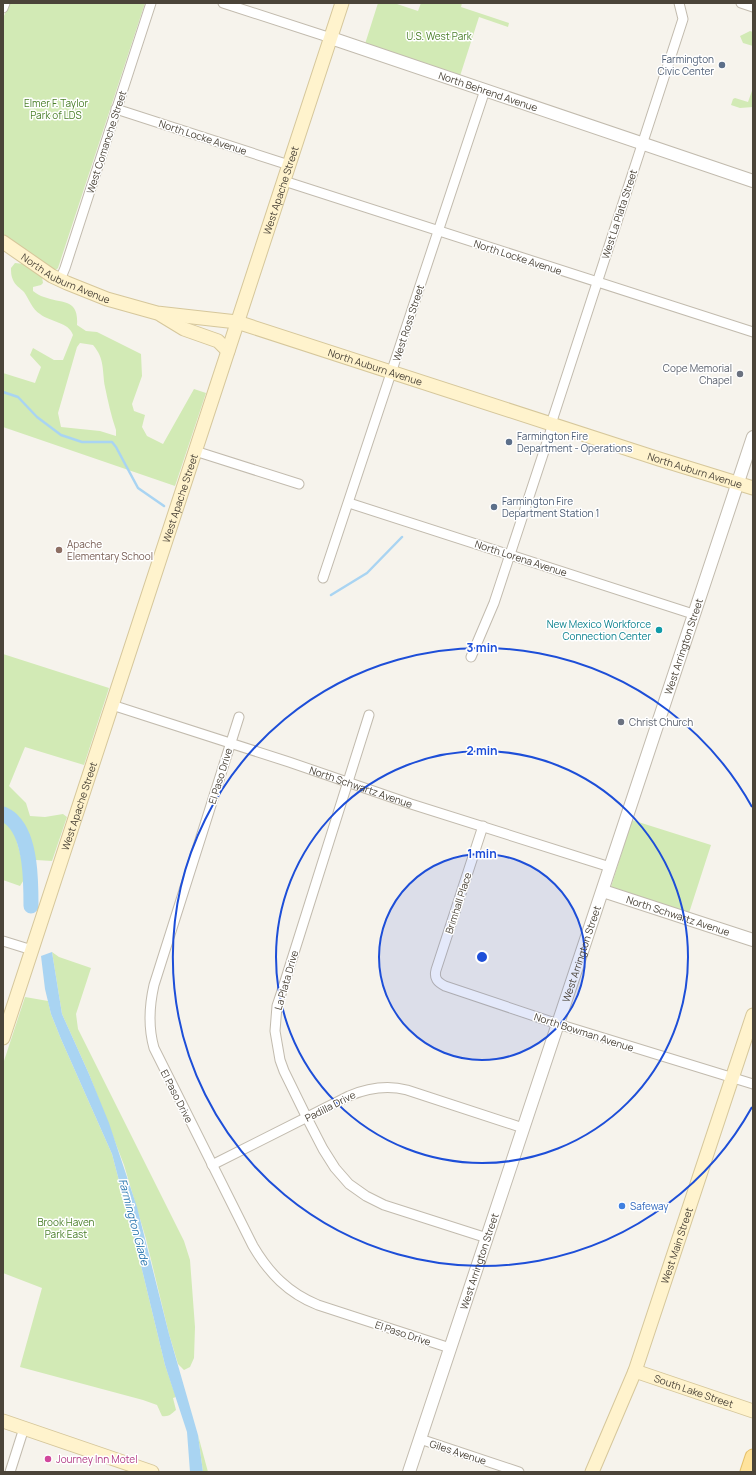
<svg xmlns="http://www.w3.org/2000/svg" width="756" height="1475" font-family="Manrope,sans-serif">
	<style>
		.green { fill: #d2eab5; fill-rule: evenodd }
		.sand { fill: #f9efc9 }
		.water { fill: #a9d4f2 }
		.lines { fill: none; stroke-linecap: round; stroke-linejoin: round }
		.stream { stroke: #a9d4f2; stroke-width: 2.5 }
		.river { stroke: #a9d4f2; stroke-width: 15 }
		.minor-casing { stroke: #c2bbae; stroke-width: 11 }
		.tertiary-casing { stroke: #c2bbae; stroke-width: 14 }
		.secondary-casing { stroke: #d6c79b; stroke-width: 15 }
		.primary-casing { stroke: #e6c16a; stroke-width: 17 }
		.minor { stroke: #fff; stroke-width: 9 }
		.tertiary { stroke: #fff; stroke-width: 12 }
		.secondary { stroke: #fff3cd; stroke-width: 13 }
		.primary { stroke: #ffe39c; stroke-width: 15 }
		.ring { fill: none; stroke: #1d4ed8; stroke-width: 2 }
		.service-dot { fill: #5c6f8a; stroke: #fff; stroke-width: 1.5 }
		.worship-dot { fill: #6b7280; stroke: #fff; stroke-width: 1.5 }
		.education-dot { fill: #8d6e63; stroke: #fff; stroke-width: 1.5 }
		.culture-dot { fill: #0f9aa8; stroke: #fff; stroke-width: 1.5 }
		.shop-dot { fill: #3f7fe0; stroke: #fff; stroke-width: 1.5 }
		.hotel-dot { fill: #d1479c; stroke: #fff; stroke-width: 1.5 }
		.labels { text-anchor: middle; stroke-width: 3; stroke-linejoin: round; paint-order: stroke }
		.park-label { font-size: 10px; fill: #4a7f2a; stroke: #fff }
		.service-label { font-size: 10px; fill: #4e5e75; stroke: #fff; text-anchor: start }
		.street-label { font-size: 10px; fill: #4b4439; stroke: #fff }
		.worship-label { font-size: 10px; fill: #5b616d; stroke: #fff; text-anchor: end }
		.education-label { font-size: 10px; fill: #785e54; stroke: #fff; text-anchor: start }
		.culture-label { font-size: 10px; fill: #0d838f; stroke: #fff; text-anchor: end }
		.shop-label { font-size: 10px; fill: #366cbe; stroke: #fff; text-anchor: start }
		.hotel-label { font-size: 10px; fill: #b23c85; stroke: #fff; text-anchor: start }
		.water-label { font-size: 11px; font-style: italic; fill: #2e7ab2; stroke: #fff }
		.centre { fill: #1d4ed8; stroke: #fff; stroke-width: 2 }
		.ring-label { font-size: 12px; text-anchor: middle; font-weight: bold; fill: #1d4ed8; stroke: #fff; stroke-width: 3; stroke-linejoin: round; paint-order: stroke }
	</style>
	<rect width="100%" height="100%" fill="#f6f3ec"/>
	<path class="green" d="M10 3H145L58 268 56 270 39 262 3 235V18Z
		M378 3H394L418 11 421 3H462L461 7 509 23 508 27 479 17 460 76 365 44Z
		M750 31 753 32V46L743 43 740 36Z
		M753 88V107L740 108 731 105 733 99 735 98 748 102Z
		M15 263 24 264 42 277 43 283 41 285 33 287V291C36 293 40 296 44 297 62 304 79 298 77 325L86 331 97 332 141 354 142 376 132 404 134 411 145 415 142 427 147 436 163 444 194 389 206 393 175 486 3 427V373L35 383 41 367 30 355 33 348 54 360H63L73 335C69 322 50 322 40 314 32 309 29 299 24 292 20 288 15 285 13 280 11 276 11 272 11 268ZM80 343 93 345C105 359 102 370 105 387 108 401 111 416 116 430V436L100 431 61 427 58 413 77 347Z
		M3 654 109 688 84 765 25 747 9 786 26 803 30 816 45 817 63 814 67 817 52 861 36 860 33 866 28 840 20 821 3 810Z
		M3 818 13 828 22 860 25 878 20 886 3 880Z
		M632 820 711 845 689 913 611 887Z
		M52 952 59 957 91 968 76 1014 78 1029 184 1241 190 1260 195 1327 194 1358 190 1367 184 1370 178 1364 169 1334 146 1239 124 1165 89 1074 62 1014Z
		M25 997 48 1001 51 1014 61 1039 112 1154 138 1253 165 1365 176 1397 173 1398 176 1410C171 1414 169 1417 162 1416L157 1405 143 1400 20 1367 42 1288 3 1273V1064Z
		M198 1435 208 1472H203Z"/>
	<path class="sand" d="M3 810 20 821 28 840 31 851V860L35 874 36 905 27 908 25 904V878L19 847 13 828 3 818Z"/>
	<path class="water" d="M52 952 62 1014 89 1074 109 1123 137 1207 169 1334 198 1435 203 1472H190L187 1432 165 1365 138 1253 112 1154 61 1039 51 1014 45 989 41 956Z"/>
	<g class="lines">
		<path class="stream" d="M3 392 18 397 37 417 61 435 82 442H112L116 447 138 488 164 506
			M331 595 367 573 402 537"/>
		<path class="river" d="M3 814C7 816 11 818 13 821 31 839 31 882 31 906"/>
		<defs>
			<g id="minor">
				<path d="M223 3 331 38"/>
				<path d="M741 3 753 7"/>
				<path d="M3 8 5 3"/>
				<path d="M116 109 289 165"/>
				<path d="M284 181 753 332"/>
				<path d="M60 280 65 268 151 3"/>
				<path d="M551 424 683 19 679 3"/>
				<path d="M195 451 299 484"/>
				<path d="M349 503 693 614"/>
				<path d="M323 578 485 90"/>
				<path d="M471 657 494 603 553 424"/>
				<path id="s1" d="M112 705 289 762 411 804 610 867"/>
				<path d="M369 715 281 994 277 1006 275 1031 280 1060 284 1071 307 1118 323 1149 335 1168 349 1184 366 1196 384 1205 487 1238"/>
				<path d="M239 717 154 985C149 1007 148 1027 154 1048L253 1246C269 1273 288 1293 318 1305L450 1348"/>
				<path d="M483 826 436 970C434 978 437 982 445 986L558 1024 753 1084"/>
				<path d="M3 941 32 950"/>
				<path d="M212 1165 349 1096C368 1088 387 1085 407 1090L523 1128"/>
				<path d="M420 1439 519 1472"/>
				<path d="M10 1472 24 1428"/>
			</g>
			<g id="tertiary">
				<path id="s2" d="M331 38 753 181"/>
				<path id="s3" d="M603 891 753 940"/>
				<path id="s4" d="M409 1472 753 437"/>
			</g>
			<g id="secondary">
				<path id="s5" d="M3 242 52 276 67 283 107 299 157 313 237 322 659 459 753 488"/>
				<path d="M161 315 184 329 218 341 228 351"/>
				<path id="s6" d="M3 1038 342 3"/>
				<path id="s7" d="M635 1371 753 1411"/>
				<path d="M3 1421 152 1472"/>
				<path id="s8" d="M592 1472 635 1371 753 1015"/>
			</g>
			<path id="primary" d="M748 1472 753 1457"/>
		</defs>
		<use href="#minor" class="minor-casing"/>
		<use href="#tertiary" class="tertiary-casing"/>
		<use href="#secondary" class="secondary-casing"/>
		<use href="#primary" class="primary-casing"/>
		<use href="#minor" class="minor"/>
		<use href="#tertiary" class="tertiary"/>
		<use href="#secondary" class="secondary"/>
		<use href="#primary" class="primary"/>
	</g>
	<circle cx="482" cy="957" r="103" fill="#1d4ed8" fill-opacity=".12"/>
	<g class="ring">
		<circle cx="482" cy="957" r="103"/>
		<circle cx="482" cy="957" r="206"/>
		<path d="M752 1107A309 309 0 1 1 752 807"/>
	</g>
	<g class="service-dot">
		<circle cx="722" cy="65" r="4"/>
		<circle cx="509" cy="442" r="4"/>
		<circle cx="494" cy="507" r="4"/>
	</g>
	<g class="worship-dot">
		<circle cx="740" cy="374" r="4"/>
		<circle cx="621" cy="722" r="4"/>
	</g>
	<circle class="education-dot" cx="59" cy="550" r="4"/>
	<circle class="culture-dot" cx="659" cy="630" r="4"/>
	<circle class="shop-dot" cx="622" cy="1206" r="4"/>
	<circle class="hotel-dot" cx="48" cy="1459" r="4"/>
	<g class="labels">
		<g class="park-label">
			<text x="439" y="40">U.S. West Park</text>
			<text x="56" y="107">Elmer F. Taylor<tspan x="56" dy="12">Park of LDS</tspan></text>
			<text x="66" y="1226">Brook Haven<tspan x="66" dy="12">Park East</tspan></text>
		</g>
		<g class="service-label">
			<text x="714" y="63" text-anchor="end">Farmington<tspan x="714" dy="12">Civic Center</tspan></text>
			<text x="517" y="440">Farmington Fire<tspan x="517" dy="12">Department - Operations</tspan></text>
			<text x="502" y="505">Farmington Fire<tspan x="502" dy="12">Department Station 1</tspan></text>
		</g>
		<g class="street-label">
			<text dy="4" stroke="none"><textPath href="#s2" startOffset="166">North Behrend Avenue</textPath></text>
			<text transform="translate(203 137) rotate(18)" y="4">North Locke Avenue</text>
			<text transform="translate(106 142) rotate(-72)" y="4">West Comanche Street</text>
			<text dy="4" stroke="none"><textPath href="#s6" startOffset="892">West Apache Street</textPath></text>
			<text transform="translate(619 214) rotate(-72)" y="4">West La Plata Street</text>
			<text transform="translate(518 257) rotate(18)" y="4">North Locke Avenue</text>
			<text dy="4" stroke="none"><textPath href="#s5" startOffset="73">North Auburn Avenue</textPath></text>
			<text transform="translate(408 323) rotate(-72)" y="4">West Ross Street</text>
			<text dy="4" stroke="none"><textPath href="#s5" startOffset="397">North Auburn Avenue</textPath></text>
			<text dy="4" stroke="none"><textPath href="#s5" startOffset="733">North Auburn Avenue</textPath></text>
			<text dy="4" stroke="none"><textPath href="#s6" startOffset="568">West Apache Street</textPath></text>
			<text transform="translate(521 558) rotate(18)" y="4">North Lorena Avenue</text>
			<text dy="4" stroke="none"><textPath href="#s4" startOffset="870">West Arrington Street</textPath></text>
			<text transform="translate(220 776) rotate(-73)" y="4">El Paso Drive</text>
			<text dy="4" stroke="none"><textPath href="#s1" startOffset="262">North Schwartz Avenue</textPath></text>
			<text dy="4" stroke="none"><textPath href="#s6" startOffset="244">West Apache Street</textPath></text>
			<text transform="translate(458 903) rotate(-72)" y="4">Brimhall Place</text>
			<text dy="4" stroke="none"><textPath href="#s3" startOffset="79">North Schwartz Avenue</textPath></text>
			<text dy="4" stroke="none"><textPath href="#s4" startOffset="546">West Arrington Street</textPath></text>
			<text transform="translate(286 980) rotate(-74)" y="4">La Plata Drive</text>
			<text transform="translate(584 1032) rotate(18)" y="4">North Bowman Avenue</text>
			<text transform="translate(177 1096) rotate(63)" y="4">El Paso Drive</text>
			<text transform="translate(330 1106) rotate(-27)" y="4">Padilla Drive</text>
			<text dy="4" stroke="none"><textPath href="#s8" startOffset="242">West Main Street</textPath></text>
			<text dy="4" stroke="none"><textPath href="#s4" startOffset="222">West Arrington Street</textPath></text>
			<text transform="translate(403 1333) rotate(18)" y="4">El Paso Drive</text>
			<text dy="4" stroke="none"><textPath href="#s7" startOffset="62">South Lake Street</textPath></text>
			<text transform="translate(458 1452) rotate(18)" y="4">Giles Avenue</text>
		</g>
		<g class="worship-label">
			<text x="732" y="372">Cope Memorial<tspan x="732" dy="12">Chapel</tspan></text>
			<text x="629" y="726" text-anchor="start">Christ Church</text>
		</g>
		<g class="education-label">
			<text x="67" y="548">Apache<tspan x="67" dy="12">Elementary School</tspan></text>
		</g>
		<g class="culture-label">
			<text x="651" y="628">New Mexico Workforce<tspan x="651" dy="12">Connection Center</tspan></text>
		</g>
		<g class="shop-label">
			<text x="630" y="1210">Safeway</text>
		</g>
		<g class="hotel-label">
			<text x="56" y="1463">Journey Inn Motel</text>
		</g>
		<g class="water-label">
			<text transform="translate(134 1222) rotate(75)" y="4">Farmington Glade</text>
		</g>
	</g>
	<circle cx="482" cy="957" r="6" class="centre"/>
	<g class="ring-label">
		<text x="482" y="652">3 min</text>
		<text x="482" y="755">2 min</text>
		<text x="482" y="858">1 min</text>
	</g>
	<rect width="756" height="1475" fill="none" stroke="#4b4439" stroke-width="8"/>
</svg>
